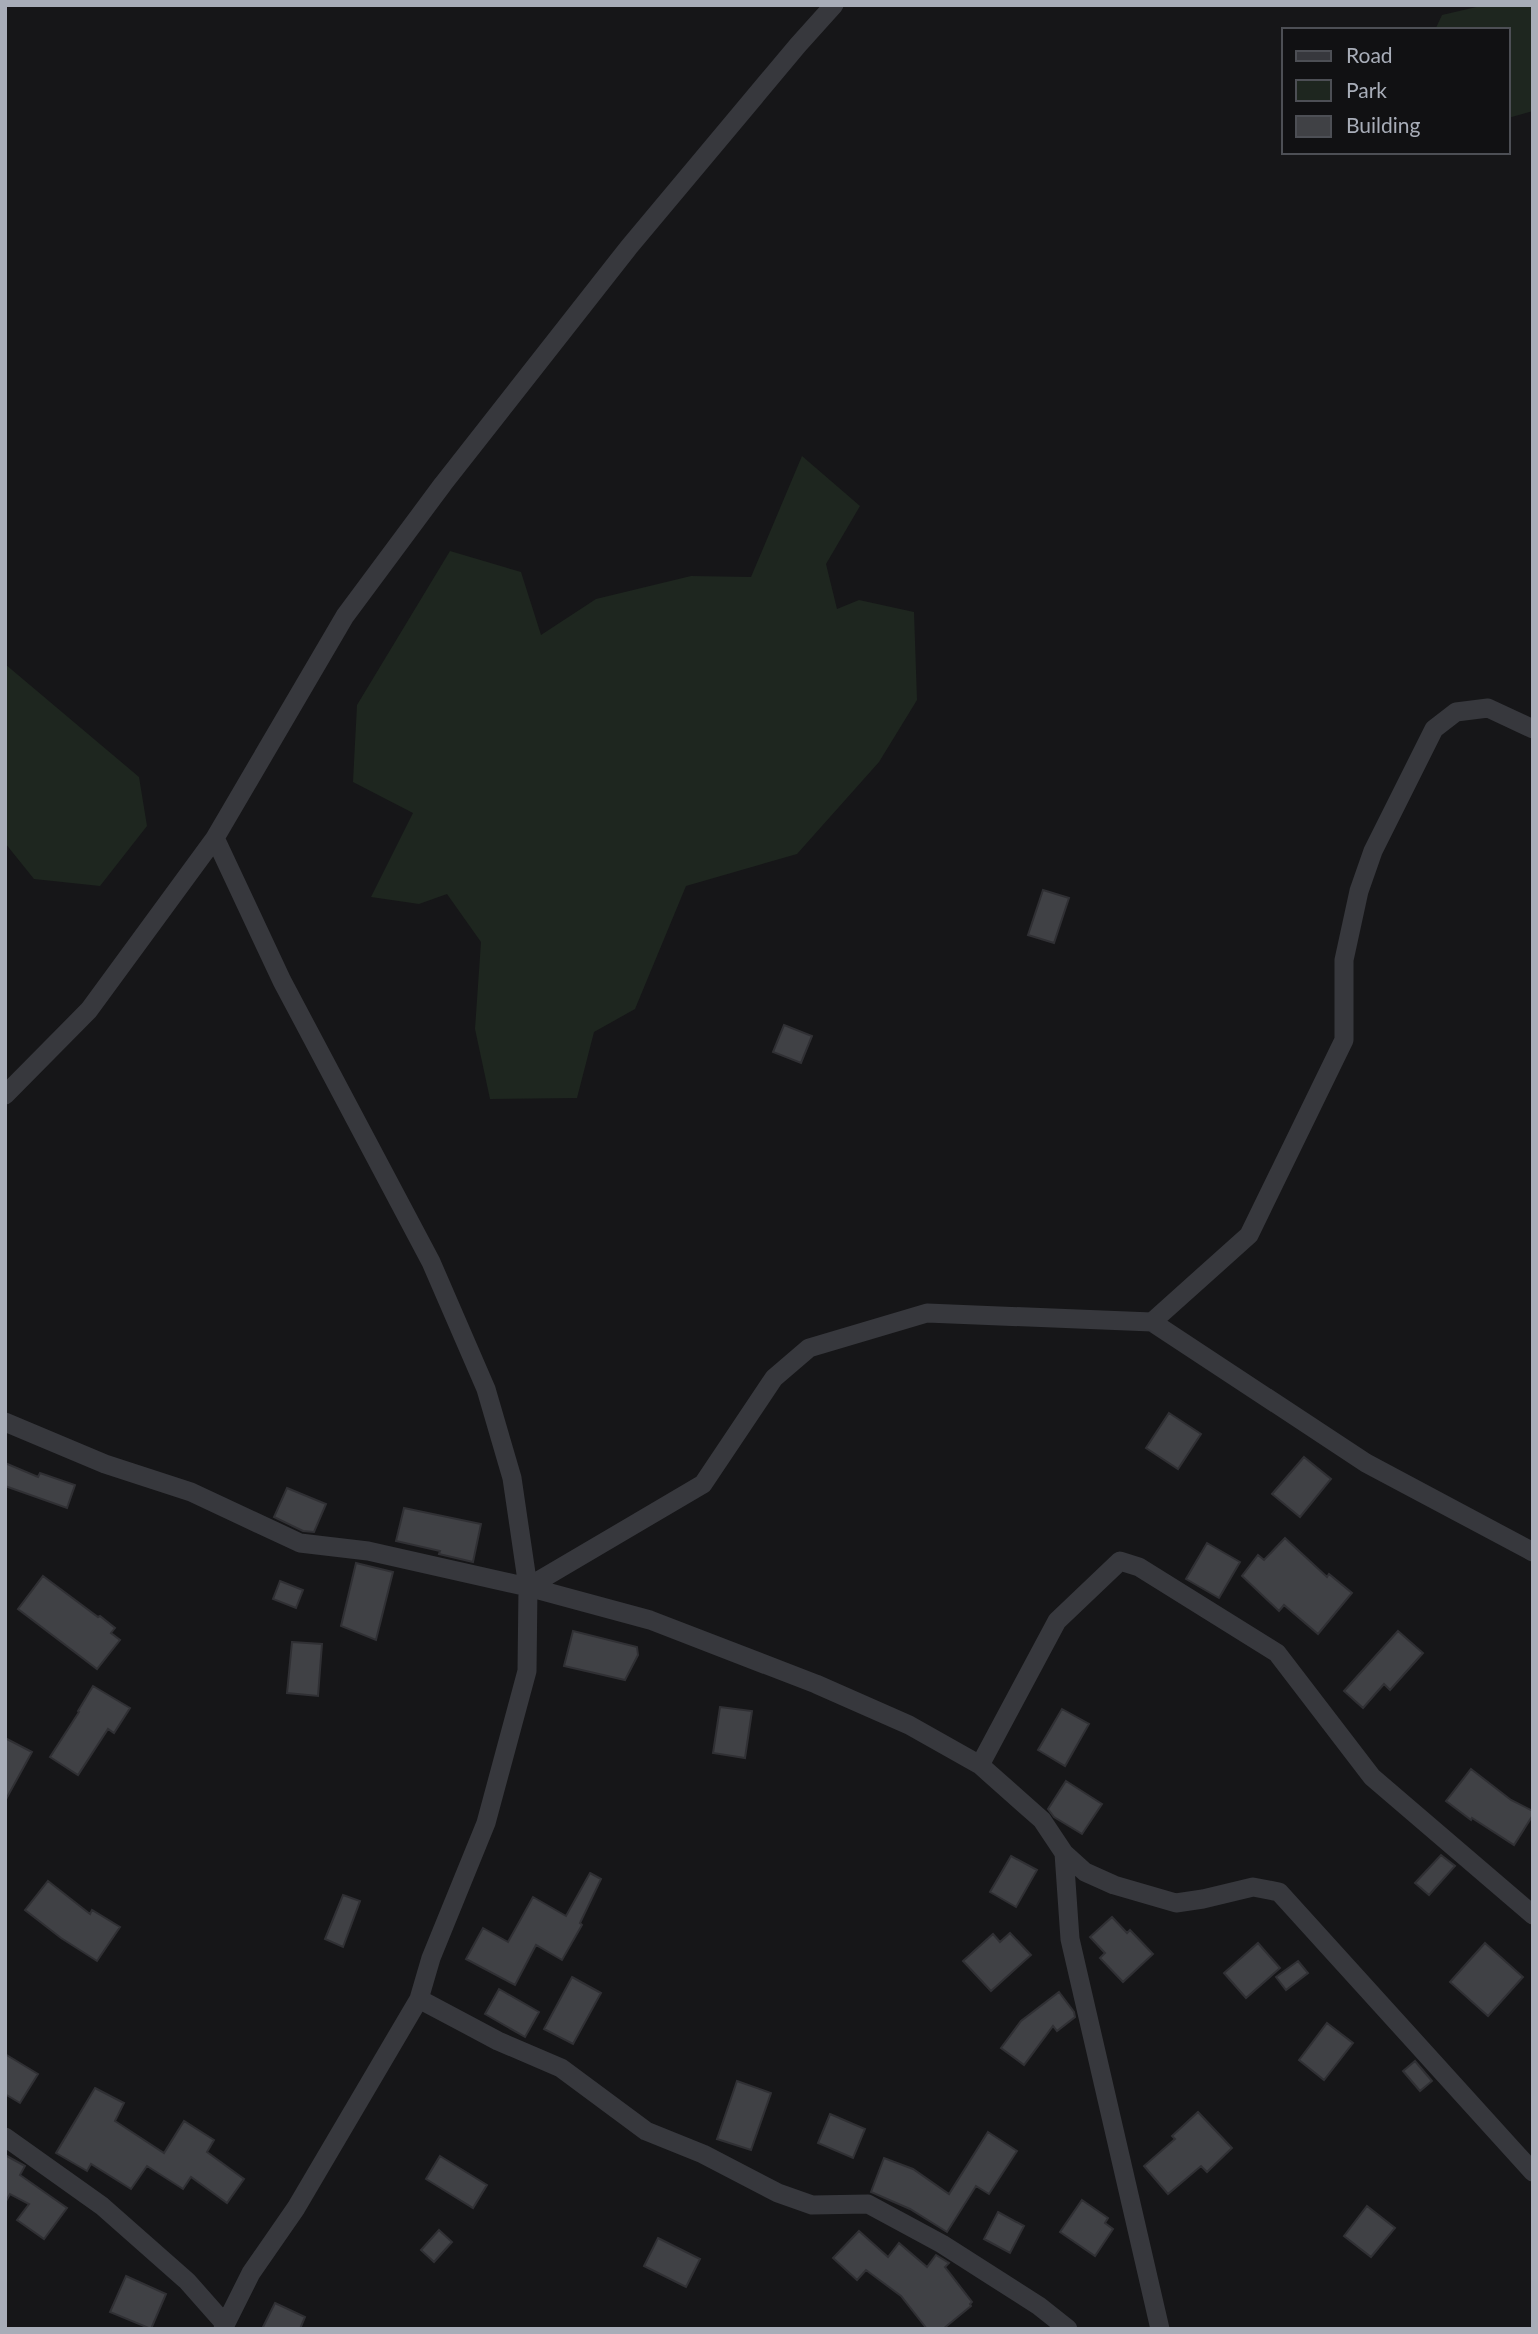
<svg xmlns="http://www.w3.org/2000/svg" width="1538" height="2334" font-family="Lato,sans-serif">
	<style>
		.green { fill: #1e261f }
		.building { fill: #404145; stroke: #303034; stroke-width: 2 }
		.lines { fill: none; stroke-linecap: round; stroke-linejoin: round }
		.street { stroke: #37383d; stroke-width: 19 }
	</style>
	<rect width="100%" height="100%" fill="#161618"/>
	<path class="green" d="M1485 5H1533V111L1508 118V30H1435L1442 15Z
		M802 456 860 506 826 564 837 609 859 600 914 612 917 700 879 762 797 854 686 886 635 1009 594 1032 577 1098 490 1099 475 1029 481 942 447 894 419 904 371 897 413 813 353 782 357 705 450 551 521 572 541 635 596 599 691 576 751 577Z
		M5 664 139 777 147 826 100 886 34 879 5 843Z"/>
	<path class="building" d="M1043 890 1069 898 1054 943 1028 935Z
		M784 1025 812 1036 801 1063 773 1052Z
		M1169 1413 1201 1434 1178 1469 1146 1448Z
		M1304 1457 1331 1479 1300 1517 1272 1494Z
		M5 1463 38 1477 40 1473 75 1485 67 1508 5 1486Z
		M287 1488 326 1504 314 1532 303 1531 274 1517Z
		M404 1508 481 1524 473 1562 439 1554 440 1551 396 1541Z
		M1285 1538 1327 1577 1329 1574 1352 1593 1318 1634 1284 1605 1279 1611 1242 1576 1258 1555 1264 1560Z
		M1207 1543 1240 1562 1219 1598 1186 1579Z
		M356 1563 393 1572 376 1640 341 1626Z
		M43 1576 98 1617 100 1616 115 1628 111 1633 120 1640 97 1669 18 1609Z
		M280 1581 303 1590 296 1608 273 1599Z
		M573 1631 637 1647 638 1655 625 1680 564 1666Z
		M1398 1631 1423 1653 1390 1690 1384 1684 1363 1708 1344 1691Z
		M292 1642 322 1644 318 1696 287 1693Z
		M93 1686 130 1708 114 1733 108 1729 78 1775 50 1757 79 1712 78 1711Z
		M720 1707 752 1711 745 1758 713 1753Z
		M1062 1709 1089 1724 1065 1766 1038 1750Z
		M5 1738 32 1752 5 1801Z
		M1471 1769 1511 1800 1533 1811V1815L1514 1845 1472 1818 1471 1820 1446 1801Z
		M1066 1781 1102 1804 1082 1834 1054 1817 1048 1809Z
		M1441 1855 1455 1866 1429 1895 1415 1883Z
		M1011 1856 1037 1870 1016 1907 990 1892Z
		M590 1873 601 1879 580 1923 582 1925 562 1960 536 1945 515 1985 466 1959 483 1928 508 1942 533 1897 566 1916Z
		M48 1881 90 1914 92 1910 120 1927 97 1961 61 1938 25 1910Z
		M343 1895 360 1901 343 1947 325 1939Z
		M1112 1917 1127 1933 1130 1930 1153 1954 1123 1982 1100 1958 1105 1953 1090 1937Z
		M1010 1933 1031 1955 991 1991 963 1961 993 1934 1000 1942Z
		M1258 1943 1280 1968 1246 1998 1224 1973Z
		M1485 1943 1523 1977 1488 2016 1450 1982Z
		M1298 1961 1308 1973 1286 1990 1276 1977Z
		M572 1977 601 1993 573 2044 544 2029Z
		M499 1989 539 2012 525 2037 485 2014Z
		M1059 1992 1074 2012 1075 2017 1057 2031 1053 2026 1024 2065 1001 2048 1021 2021Z
		M1327 2023 1353 2043 1324 2080 1299 2060Z
		M5 2054 38 2074 20 2103 5 2094Z
		M1415 2061 1432 2081 1420 2091 1403 2071Z
		M737 2081 771 2093 751 2150 717 2139Z
		M95 2088 124 2103 115 2121 164 2153 184 2121 214 2140 207 2152 244 2179 227 2203 191 2177 183 2189 147 2166 131 2189 91 2164 87 2171 56 2153Z
		M1198 2112 1232 2148 1207 2172 1201 2166 1168 2194 1144 2166 1175 2139 1172 2136Z
		M830 2114 865 2129 853 2158 818 2143Z
		M988 2132 1017 2151 989 2194 976 2186 947 2232 910 2209 871 2192 884 2158 913 2169 949 2194Z
		M5 2155 25 2166 20 2175 67 2208 44 2239 17 2220 29 2204 10 2194 5 2203Z
		M440 2156 487 2185 473 2208 426 2179Z
		M1082 2200 1108 2218 1105 2223 1113 2229 1095 2256 1060 2232Z
		M1367 2206 1395 2228 1371 2257 1344 2236Z
		M998 2212 1024 2226 1010 2253 984 2239Z
		M439 2230 452 2242 434 2262 421 2250Z
		M859 2231 888 2257 899 2243 927 2267 936 2255 949 2263 945 2267 972 2302 970 2304 971 2306 943 2329H927L901 2296 866 2270 857 2280 833 2258Z
		M658 2238 700 2259 686 2287 644 2266Z
		M126 2276 166 2294 151 2329 110 2312Z
		M275 2303 305 2317 300 2329H262Z"/>
	<g class="lines">
		<path class="street" d="M215 838 282 981 431 1262 486 1389 512 1478 528 1587 527 1671 486 1823 431 1958 419 1999 296 2208 251 2273 223 2329
			M5 1095 89 1010 215 838 345 616 443 484 629 247 798 45 834 5
			M1152 1322 1249 1235 1344 1040V960L1359 891 1373 851 1434 729 1456 712 1488 708 1533 729
			M5 1422 105 1464 191 1492 300 1543 368 1551 528 1587 650 1620 816 1684 909 1725 980 1765 1042 1820 1064 1853 1085 1872 1114 1885 1176 1903 1203 1899 1253 1887 1279 1892 1533 2172
			M528 1587 703 1484 774 1378 809 1348 927 1313 1152 1322 1366 1463 1533 1552
			M980 1765 1057 1621 1120 1561 1139 1567 1277 1653 1372 1777 1533 1915
			M1064 1853 1070 1939 1160 2329
			M419 1999 498 2041 561 2068 646 2131 703 2154 778 2193 812 2205 868 2204 942 2244 1039 2306 1068 2329
			M5 2137 102 2206 187 2281 225 2324"/>
	</g>
	<rect width="1538" height="2334" fill="none" stroke="#a8adb8" stroke-width="14"/>
	<rect x="1282" y="28" width="228" height="126" fill="#111113" stroke="#4d4f55" stroke-width="2"/>
	<rect x="1296" y="51" width="35" height="10" fill="#37383d" stroke="#4d4f55" stroke-width="2"/>
	<text x="1346" y="63" font-size="21" fill="#a8adb8">Road</text>
	<rect x="1296" y="80" width="35" height="21" fill="#1e261f" stroke="#4d4f55" stroke-width="2"/>
	<text x="1346" y="98" font-size="21" fill="#a8adb8">Park</text>
	<rect x="1296" y="116" width="35" height="21" fill="#404145" stroke="#4d4f55" stroke-width="2"/>
	<text x="1346" y="133" font-size="21" fill="#a8adb8">Building</text>
</svg>
